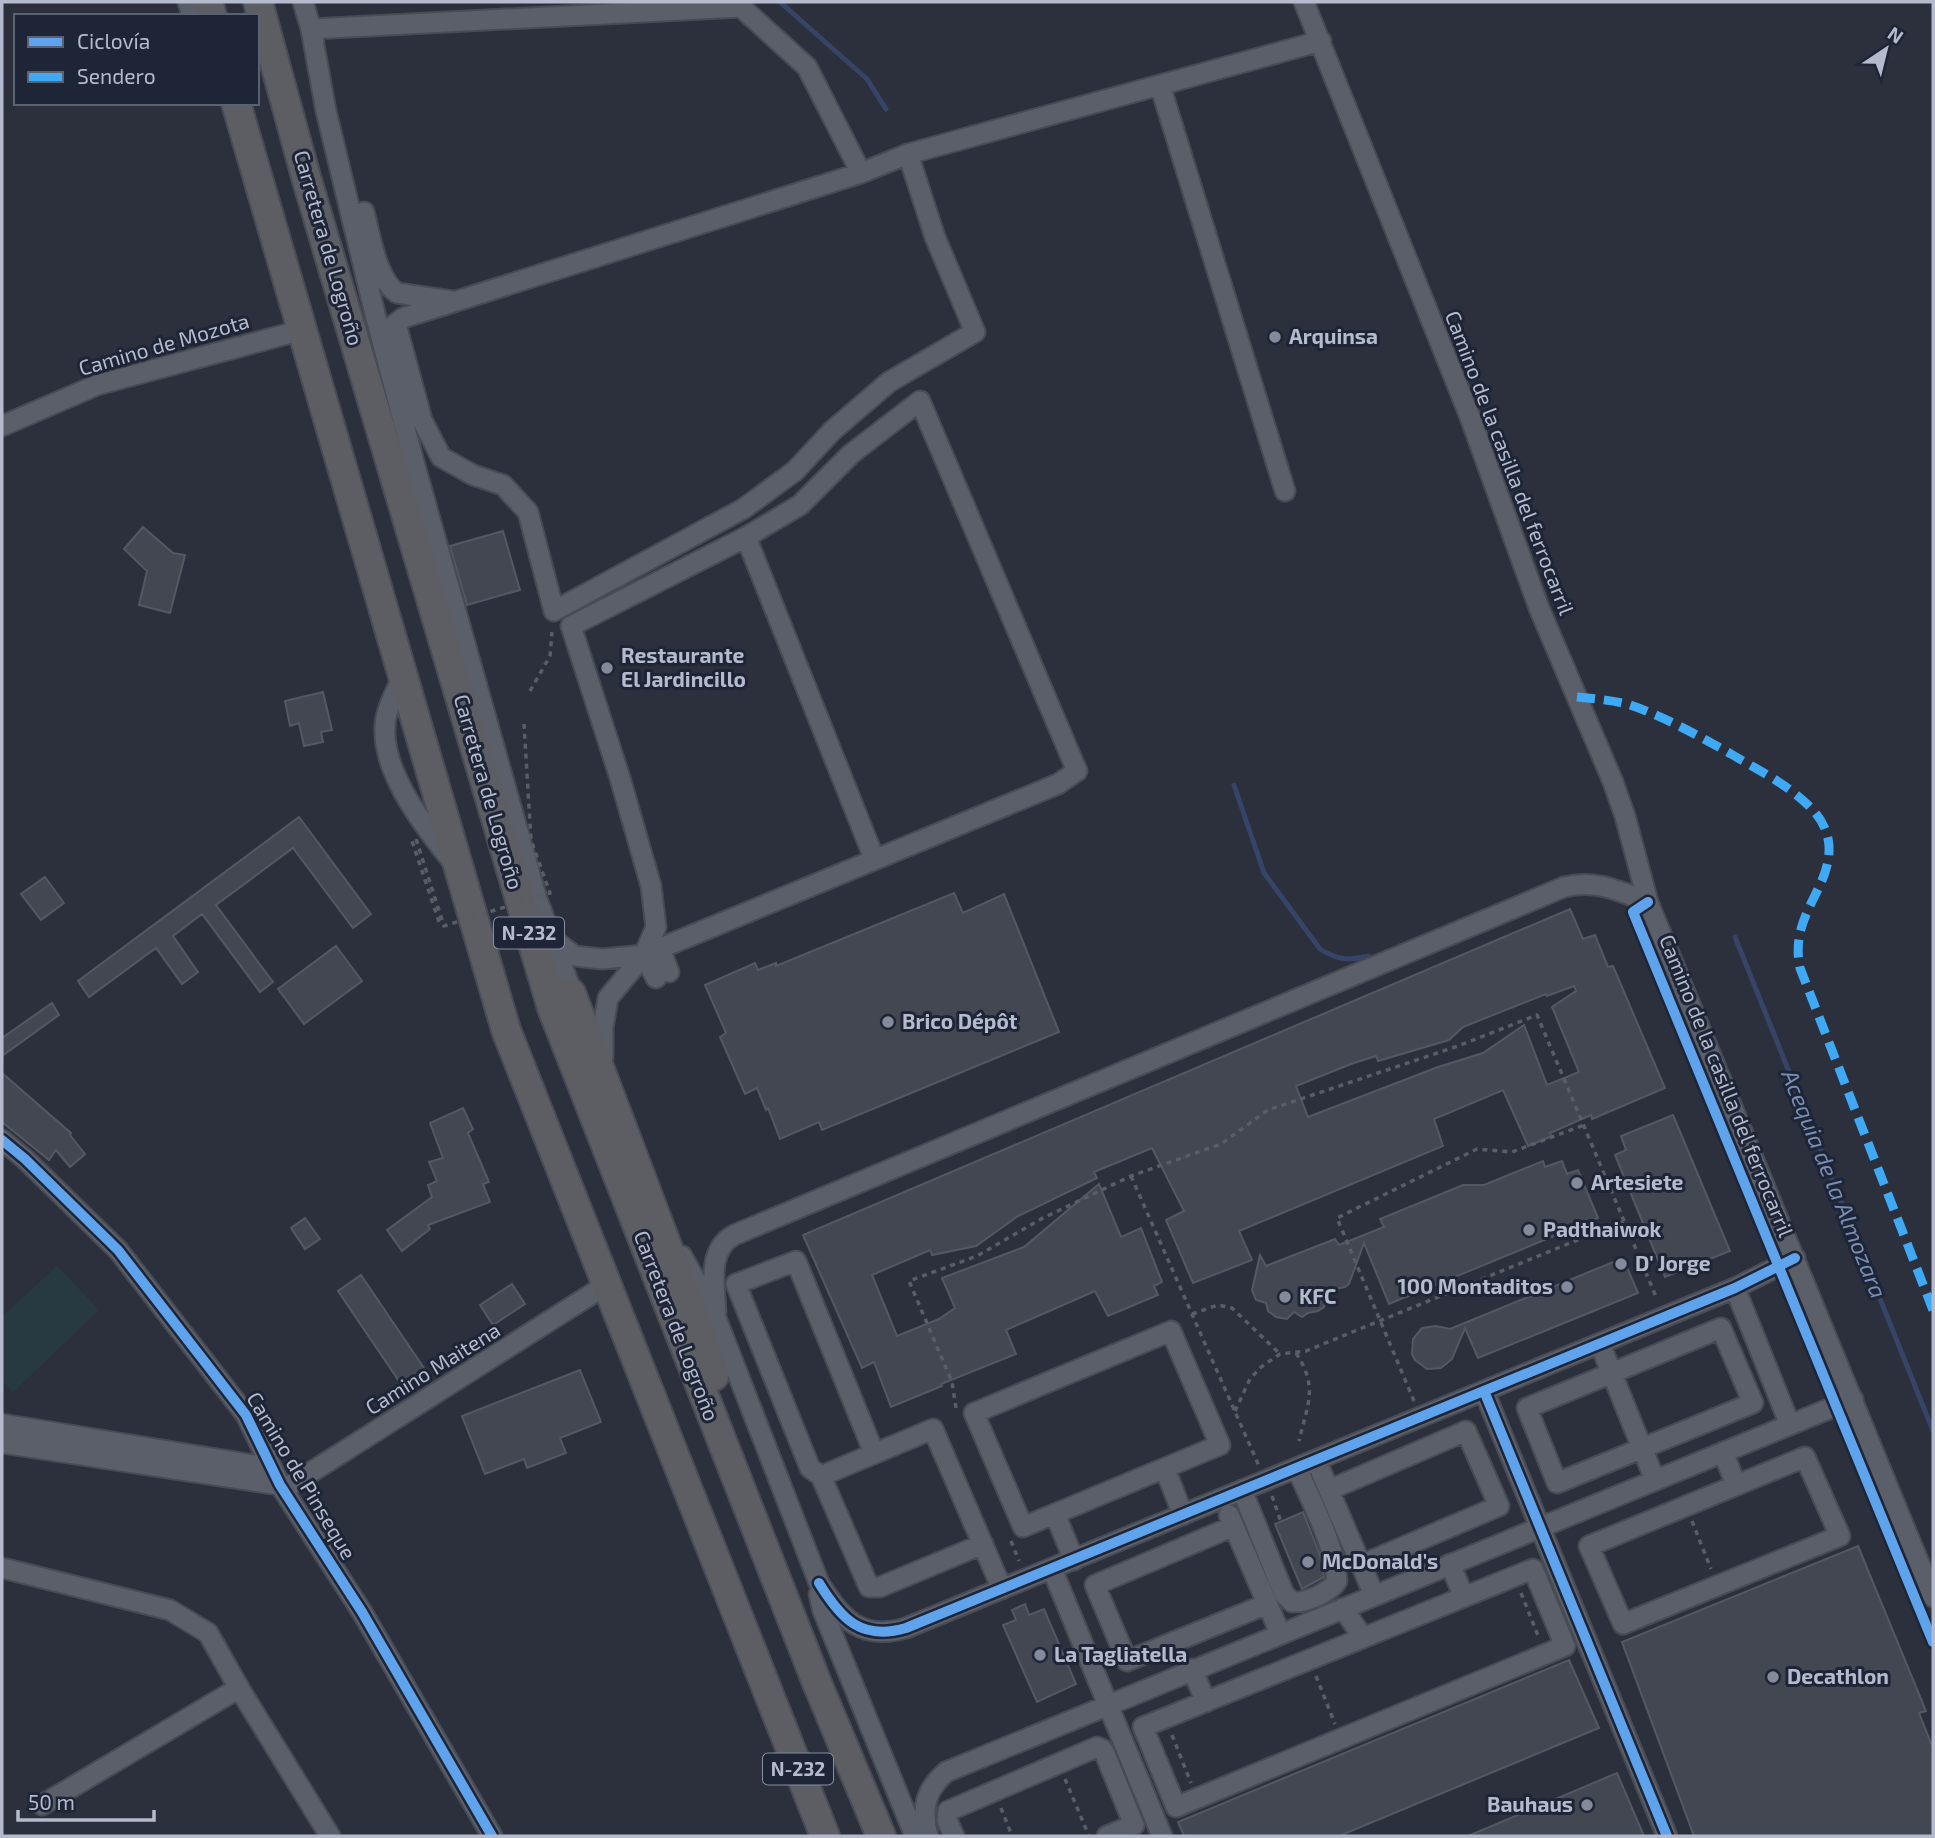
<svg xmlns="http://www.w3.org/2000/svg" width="1935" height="1838" font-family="'Exo 2',sans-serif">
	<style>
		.green { fill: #273a42 }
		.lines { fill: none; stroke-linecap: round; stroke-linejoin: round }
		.stream { stroke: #364467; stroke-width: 5 }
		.building { fill: #434751; stroke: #535863; stroke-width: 2; fill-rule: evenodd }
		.minor-casing { stroke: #474b54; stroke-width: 23 }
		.highway-casing { stroke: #484c57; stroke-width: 32 }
		.path { stroke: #595d66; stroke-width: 3.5; stroke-dasharray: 5 5; stroke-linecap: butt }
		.minor { stroke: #5b5f69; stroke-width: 19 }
		.highway { stroke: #5c5e63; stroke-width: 28 }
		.path-bridge { stroke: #595d66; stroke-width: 3.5; stroke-dasharray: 5 5; stroke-linecap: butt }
		.quiet { stroke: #3fa9f5; stroke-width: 9; stroke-dasharray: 18 9; stroke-linecap: butt }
		.cycleway-casing { stroke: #1d2537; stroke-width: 15 }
		.cycleway { stroke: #60a3ed; stroke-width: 10 }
		.poi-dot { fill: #858a9a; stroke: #1d2537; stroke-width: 2.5 }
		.labels { text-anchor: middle; stroke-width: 6; stroke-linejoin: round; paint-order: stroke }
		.shield { fill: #1d2537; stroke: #878e9f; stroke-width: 2 }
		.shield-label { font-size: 19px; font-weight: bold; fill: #b5bbcc }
		.street-label { font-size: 21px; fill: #b5bbcc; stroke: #1d2537 }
		.poi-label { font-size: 21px; font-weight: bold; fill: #b5bbcc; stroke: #1d2537; text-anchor: start }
		.water-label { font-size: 23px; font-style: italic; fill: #7b8db5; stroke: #1d2537 }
	</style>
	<rect width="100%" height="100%" fill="#2b303c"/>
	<path class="green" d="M57 1266 99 1310 13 1392 2 1380V1317Z"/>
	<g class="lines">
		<path class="stream" d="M780 2 867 79 886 109
			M1234 785 1264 873 1320 949C1337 960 1349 961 1368 956
			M1735 937 1933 1431"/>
	</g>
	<path class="building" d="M143 527 173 553 185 555 170 613 139 605 147 571 124 549Z
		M503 531 520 590 467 605 450 546Z
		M323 692 332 730 321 732 323 742 304 746 299 723 290 726 285 701Z
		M299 817 371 914 353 928 293 848 216 905 273 982 260 992 202 914 173 936 198 972 182 984 156 948 89 997 78 981Z
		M45 877 64 903 41 920 21 894Z
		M954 893 963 913 1004 894 1059 1032 822 1130 819 1122 780 1139 768 1108 766 1110 757 1088 745 1094 720 1037 726 1033 705 985 755 963 758 970 776 963V966Z
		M1570 909 1583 939 1595 935 1608 967 1613 966 1665 1088 1592 1119 1591 1115 1550 1133 1552 1136 1528 1146 1503 1090 1434 1119 1443 1146 1239 1231 1252 1260 1193 1283 1166 1220 1184 1211 1152 1148 1094 1172 1097 1178 1018 1216 976 1246 932 1255 930 1250 872 1275 897 1336 939 1319 955 1308 942 1278 1024 1247 1099 1184 1121 1237 1141 1228 1162 1282 1154 1286 1158 1295 1108 1316 1095 1291 1006 1330 1016 1354 941 1384 942 1386 891 1407 874 1362 862 1368 803 1235ZM1574 986 1576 991 1552 1007 1579 1072 1547 1085 1524 1025 1483 1053 1438 1067 1308 1117 1296 1086 1351 1064 1376 1056 1378 1061 1449 1040 1463 1027 1546 994 1547 996Z
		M336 946 362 981 304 1024 278 989Z
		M52 1003 59 1015 2 1056V1038Z
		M2 1073 71 1133 70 1135 85 1154 70 1167 56 1150 49 1160 2 1122Z
		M463 1108 473 1129 468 1133 489 1182 483 1184 490 1202 428 1225 430 1229 402 1251 387 1230 432 1197 428 1185 437 1181 429 1162 443 1158 430 1123Z
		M1673 1115 1730 1251 1665 1277 1615 1155 1626 1150 1621 1136Z
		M1543 1161 1545 1167 1562 1161 1567 1174 1578 1170 1598 1218 1389 1304 1364 1243 1349 1284 1345 1287 1330 1290 1324 1307 1318 1311 1308 1313 1302 1317 1294 1312 1287 1319 1276 1317 1268 1311 1266 1303 1256 1300 1252 1290 1260 1255 1266 1266 1335 1239 1339 1245 1384 1227 1380 1219 1463 1185H1484Z
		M305 1218 320 1239 305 1249 291 1228Z
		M1623 1258 1638 1293 1478 1358 1465 1328 1452 1359 1441 1368 1427 1369 1415 1360 1412 1354 1413 1339 1422 1328 1436 1326 1450 1329Z
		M361 1275 428 1374 405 1390 338 1291Z
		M512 1284 525 1304 493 1325 480 1305Z
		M580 1370 601 1422 560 1438 566 1453 527 1468 524 1459 485 1474 462 1416Z
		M1303 1512 1320 1555 1324 1577 1302 1589 1275 1524Z
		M1858 1546 1926 1711 1919 1713 1933 1748V1836H1694L1622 1642Z
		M1025 1604 1029 1615 1044 1609 1076 1684 1037 1702 1003 1625 1016 1620 1012 1610Z
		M1569 1660 1599 1728 1339 1836H1184L1178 1822Z
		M1617 1773 1644 1836H1468Z"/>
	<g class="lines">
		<defs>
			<path id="minor" d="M188 2 192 16
				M303 2 314 39
				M1304 2 1470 417 1539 608 1613 782 1625 816 1648 902 1933 1597
				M311 29 326 111 376 318 415 466 537 899 576 1003
				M311 29 741 7 807 67 861 173
				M1160 85 1285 491
				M364 212C370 235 377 280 397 293L452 301
				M396 324 422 420 441 457 473 475 503 485 528 512 554 611 743 509 795 471 832 431 889 382 975 332 935 237 908 154
				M388 330 403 318 861 173 908 154 1321 41
				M2 426 97 385 302 330
				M403 676C396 692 385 710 385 727 382 773 426 829 453 862
				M551 938 575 956 602 959 644 955 1058 784 1077 771 920 401 851 454 800 505 746 537
				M660 948 669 972
				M644 955 656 978
				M603 1057V1028L608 998 644 955 656 927 651 886 620 778 571 626 746 537 874 858
				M2 1140 25 1159 118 1250 246 1415 280 1485 362 1612 492 1836
				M682 1256 716 1318 819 1583C841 1619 861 1641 906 1628L1664 1317 1735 1288 1795 1258
				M1735 1288 1790 1425
				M716 1312C715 1286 706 1251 734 1235L1564 887C1596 879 1619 891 1648 902
				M1721 1328 1753 1403 1557 1483 1527 1408Z
				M1171 1331 1220 1445 1023 1527 974 1413Z
				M1600 1344 1655 1480
				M1484 1391 1667 1836
				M2 1424 272 1468
				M2 1443 280 1485
				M1723 1452 1736 1485
				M1805 1457 1840 1536 1623 1624 1589 1546Z
				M1316 1460 1374 1595
				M1165 1469 1183 1515
				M821 1476 810 1468 736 1284 796 1261 874 1453
				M283 1490 606 1285
				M1242 1490 1284 1594 1292 1602C1306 1603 1329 1593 1337 1581 1334 1542 1312 1504 1297 1468
				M1329 1490 1466 1431 1499 1506 1361 1565
				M1055 1514 1074 1560
				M1229 1515 1280 1633
				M1234 1526 1095 1585 1127 1661 1267 1604
				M983 1544 880 1587H869L821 1476 933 1429 1002 1589
				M1450 1564 1464 1597
				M2 1568 170 1610 208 1633 239 1688 330 1836
				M1052 1569 1162 1836
				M1533 1569 1565 1646 1176 1807 1143 1727Z
				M819 1594 823 1611 915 1836
				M1343 1608 1363 1638
				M1192 1669 1206 1702
				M42 1805 239 1688
				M928 1836C921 1810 925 1790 946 1772L1853 1399
				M954 1836 947 1820 948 1811 1097 1747 1102 1749 1105 1754 1134 1825 1107 1836"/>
			<path id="highway" d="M208 2 212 16
				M258 2 306 177 552 1008 817 1683 881 1836
				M236 103 506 1030 825 1836
				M571 993 702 1338 714 1376"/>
		</defs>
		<use href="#minor" class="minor-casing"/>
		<use href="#highway" class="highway-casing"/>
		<path class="path" d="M530 691 550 656 552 632
			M1131 1176 1259 1466
			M1192 1314 1218 1305 1232 1308 1280 1354
			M1296 1353C1319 1388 1307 1405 1299 1441
			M1414 1401 1337 1218 1477 1149 1512 1152 1584 1125
			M956 1408 952 1382 909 1281 977 1256 1043 1218 1131 1176 1221 1144 1268 1110 1458 1046 1537 1015 1657 1299
			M1235 1411 1250 1379 1261 1367 1280 1354 1306 1351 1624 1221
			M1272 1496 1281 1522
			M1692 1521 1711 1569
			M1011 1541 1019 1561
			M1521 1593 1539 1638
			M1316 1676 1335 1724
			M1172 1735 1191 1783
			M1065 1779 1089 1836
			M1001 1808 1012 1836"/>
		<use href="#minor" class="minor"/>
		<use href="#highway" class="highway"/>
		<path class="path-bridge" d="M439 922 412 841 416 839 444 926 550 893 531 840 524 724"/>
		<path class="quiet" d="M1577 697C1595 699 1613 700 1630 705 1665 717 1699 736 1731 754 1758 770 1789 785 1811 808 1821 818 1828 831 1829 846 1831 890 1789 914 1800 968L1933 1310"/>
		<defs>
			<path id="cycleway" d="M1648 902 1633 912 1933 1642
				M2 1140 25 1159 118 1250 246 1415 280 1485 362 1612 492 1836
				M1484 1391 1667 1836
				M819 1583C841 1619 861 1641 906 1628L1735 1288 1795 1258"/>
		</defs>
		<use href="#cycleway" class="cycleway-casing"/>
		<use href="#cycleway" class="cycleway"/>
	</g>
	<g class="poi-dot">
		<circle cx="1275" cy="337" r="7"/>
		<circle cx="607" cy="668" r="7"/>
		<circle cx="888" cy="1022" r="7"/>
		<circle cx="1577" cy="1183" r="7"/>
		<circle cx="1529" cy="1230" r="7"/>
		<circle cx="1621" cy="1264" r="7"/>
		<circle cx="1567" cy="1287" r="7"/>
		<circle cx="1285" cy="1297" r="7"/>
		<circle cx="1308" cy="1562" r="7"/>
		<circle cx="1040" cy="1655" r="7"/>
		<circle cx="1773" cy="1677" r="7"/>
		<circle cx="1587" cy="1805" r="7"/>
	</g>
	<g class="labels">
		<g class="shield">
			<rect x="494" y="917.5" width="70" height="31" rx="5"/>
			<rect x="763" y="1753.5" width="70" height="31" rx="5"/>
		</g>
		<g class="shield-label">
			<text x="529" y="940">N-232</text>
			<text x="798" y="1776">N-232</text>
		</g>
		<g class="street-label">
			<text transform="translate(328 248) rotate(74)" y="7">Carretera de Logroño</text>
			<text transform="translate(164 345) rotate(-16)" y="7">Camino de Mozota</text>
			<text transform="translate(1509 463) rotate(69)" y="7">Camino de la casilla del ferrocarril</text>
			<text transform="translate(488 792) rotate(74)" y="7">Carretera de Logroño</text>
			<text transform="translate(1726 1086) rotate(68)" y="7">Camino de la casilla del ferrocarril</text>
			<text transform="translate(676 1326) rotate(69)" y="7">Carretera de Logroño</text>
			<text transform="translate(433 1369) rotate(-32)" y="7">Camino Maitena</text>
			<text transform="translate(301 1476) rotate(59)" y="7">Camino de Pinseque</text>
		</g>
		<g class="poi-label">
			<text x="1289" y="344">Arquinsa</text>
			<text x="621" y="663">Restaurante<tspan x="621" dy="24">El Jardincillo</tspan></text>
			<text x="902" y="1029">Brico Dépôt</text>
			<text x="1591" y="1190">Artesiete</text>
			<text x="1543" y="1237">Padthaiwok</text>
			<text x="1635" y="1271">D' Jorge</text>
			<text x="1553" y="1294" text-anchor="end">100 Montaditos</text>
			<text x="1299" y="1304">KFC</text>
			<text x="1322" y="1569">McDonald's</text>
			<text x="1054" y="1662">La Tagliatella</text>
			<text x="1787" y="1684">Decathlon</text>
			<text x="1573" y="1812" text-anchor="end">Bauhaus</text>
		</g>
		<g class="water-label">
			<text transform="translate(1834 1184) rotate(68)" y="8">Acequia de la Almozara</text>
		</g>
	</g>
	<rect width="1935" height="1838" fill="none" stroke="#b5bbcc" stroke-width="7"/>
	<rect x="14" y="14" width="245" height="91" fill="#1d2537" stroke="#5a6173" stroke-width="2"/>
	<rect x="28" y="37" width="35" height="10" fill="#60a3ed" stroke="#5a6173" stroke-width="2"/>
	<text x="77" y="49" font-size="21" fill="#b5bbcc">Ciclovía</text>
	<rect x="28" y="72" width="35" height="10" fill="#3fa9f5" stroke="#5a6173" stroke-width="2"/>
	<text x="77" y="84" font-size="21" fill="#b5bbcc">Sendero</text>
	<g transform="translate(1886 49) rotate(35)" stroke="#1d2537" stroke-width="5" paint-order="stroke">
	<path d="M0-5L12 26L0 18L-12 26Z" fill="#b5bbcc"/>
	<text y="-10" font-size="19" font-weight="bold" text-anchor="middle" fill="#b5bbcc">N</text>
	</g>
	<path d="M18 1810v10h136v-10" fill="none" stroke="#b5bbcc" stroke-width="3.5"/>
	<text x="28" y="1810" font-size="21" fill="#b5bbcc" stroke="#1d2537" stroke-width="5" paint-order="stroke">50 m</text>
</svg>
